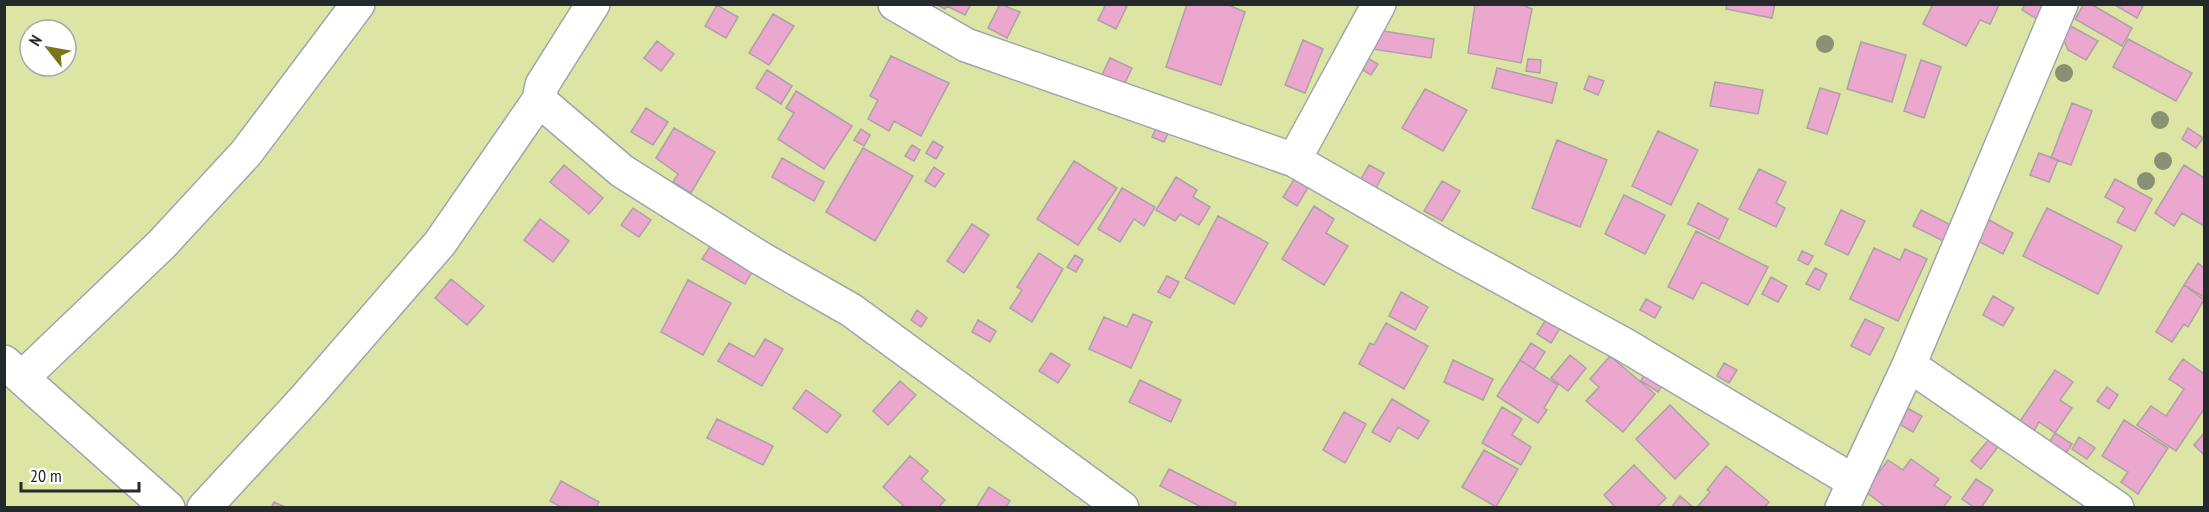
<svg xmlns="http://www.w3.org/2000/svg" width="2209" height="512" font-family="'PT Sans Narrow',sans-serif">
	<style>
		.green { fill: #dce5a3; fill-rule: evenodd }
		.building { fill: #eca7cf; stroke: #ada1a8; stroke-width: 1.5 }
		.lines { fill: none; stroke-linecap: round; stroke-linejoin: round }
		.minor-casing { stroke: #9ca6ae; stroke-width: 36 }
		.minor { stroke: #fff; stroke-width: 33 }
		.tree { fill: #899074 }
	</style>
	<rect width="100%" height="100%" fill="#e8f2fb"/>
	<path class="green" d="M5 5H2204V507H5ZM30 30H66V66H30Z"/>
	<path class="building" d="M936 4H971L965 15 947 6 945 9Z
		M1000 4 1020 12 1007 38 988 28Z
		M1106 4H1128L1116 29 1098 20Z
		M1187 4H1226L1245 12 1221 85 1166 67Z
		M1475 4H1520L1532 9 1521 63 1468 53Z
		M1727 4H1775L1772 18 1726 9Z
		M1933 4H1997L1999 5 1990 24 1980 20 1966 46 1923 24Z
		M2025 4H2040L2044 7 2037 19 2022 10Z
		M2084 4H2091L2132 28 2122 46 2075 19Z
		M2113 4H2144L2137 18Z
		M717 5 738 17 726 38 705 26Z
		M773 14 794 26 769 65 749 53Z
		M2067 24 2098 41 2086 60 2068 50 2061 33Z
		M1377 30 1434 39 1431 58 1366 48Z
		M2128 39 2192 73 2176 101 2113 67Z
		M1303 40 1323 49 1305 93 1285 85Z
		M657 41 674 54 661 71 644 58Z
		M1861 42 1906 55 1892 102 1847 89Z
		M891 56 949 83 921 136 894 121 889 131 868 119 878 100 870 96Z
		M1110 58 1132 68 1123 87 1101 77Z
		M1367 58 1378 64 1371 75 1361 69Z
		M1528 59 1541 60 1540 73 1526 71Z
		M1921 60 1941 67 1924 118 1904 111Z
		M1497 68 1557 83 1552 103 1492 88Z
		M767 70 792 86 781 104 756 88Z
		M1589 76 1604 81 1598 95 1584 89Z
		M1715 82 1763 90 1758 114 1710 106Z
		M1820 88 1840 94 1827 134 1807 128Z
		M1425 89 1467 110 1443 151 1402 128Z
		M796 91 852 126 824 169 778 139 794 113 786 108Z
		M2072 103 2092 111 2071 165 2051 158Z
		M646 108 668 122 653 145 631 132Z
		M1157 126 1169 131 1164 142 1152 137Z
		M674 128 715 152 691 193 673 182 678 174 656 158Z
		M2188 128 2203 138 2196 148 2182 139Z
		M861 129 870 135 864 146 854 140Z
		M1658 131 1698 150 1671 205 1632 186Z
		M1557 140 1607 160 1580 227 1532 208Z
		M933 141 943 147 936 159 926 153Z
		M912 145 920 150 914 161 905 156Z
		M863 148 913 176 875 241 826 212Z
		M2039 153 2058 160 2049 182 2030 175Z
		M782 158 824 182 814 201 772 177Z
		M1074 161 1117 188 1078 245 1037 219Z
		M564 165 603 198 589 214 550 182Z
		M1369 165 1384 173 1375 190 1360 181Z
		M2184 165 2204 178V226L2182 213 2174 226 2155 213Z
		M934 167 944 174 935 187 925 181Z
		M1759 169 1786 182 1776 203 1785 208 1776 227 1739 209Z
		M1176 177 1197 190 1193 197 1210 207 1199 225 1180 214 1175 221 1156 210Z
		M1295 178 1309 186 1297 206 1283 197Z
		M2115 179 2152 199 2135 231 2117 222 2125 208 2105 197Z
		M1442 181 1460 191 1442 221 1424 211Z
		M1122 188 1155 207 1144 226 1134 219 1120 242 1098 229Z
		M1624 195 1665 215 1645 254 1605 234Z
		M1698 203 1728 219 1719 239 1688 224Z
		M1314 206 1334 219 1326 233 1348 246 1324 285 1282 259Z
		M633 208 651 220 639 237 621 225Z
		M2047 208 2122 246 2098 294 2023 256Z
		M1841 210 1865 221 1848 255 1825 244Z
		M1921 210 1953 226 1945 242 1913 226Z
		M1218 216 1268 243 1234 304 1185 278Z
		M540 219 569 241 553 262 524 240Z
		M1989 220 2013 233 2003 254 1978 241Z
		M972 224 989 235 964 273 947 261Z
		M1696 231 1768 267 1748 305 1702 282 1693 299 1668 287Z
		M713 242 755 267 745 284 702 259Z
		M1874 248 1900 260 1905 249 1927 259 1898 321 1850 299Z
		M1802 251 1813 256 1808 265 1798 260Z
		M1039 253 1063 269 1032 322 1010 308 1022 290 1017 287Z
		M1075 255 1083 260 1076 272 1067 267Z
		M2198 263 2204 268V297L2184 285Z
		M1815 268 1827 274 1819 290 1806 284Z
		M1167 276 1179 282 1170 298 1158 292Z
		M1771 277 1787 286 1778 302 1762 294Z
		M451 279 484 306 467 325 435 298Z
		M688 280 731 303 703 355 661 332Z
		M2184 285 2204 300 2188 327 2184 324 2172 342 2156 332Z
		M1401 292 1428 307 1415 330 1389 316Z
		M1993 296 2014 308 2003 326 1983 315Z
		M1646 299 1661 307 1655 318 1640 310Z
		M917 310 927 318 921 327 911 320Z
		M1133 314 1152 322 1131 368 1089 349 1104 317 1127 327Z
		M1548 316 1562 325 1551 343 1537 334Z
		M1865 319 1884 328 1870 355 1851 346Z
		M978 320 996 331 990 342 972 332Z
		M1386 323 1428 346 1404 389 1359 364 1370 343 1374 345Z
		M765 339 783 349 762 386 718 361 729 343 754 357Z
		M1531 343 1545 352 1534 369 1520 360Z
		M1051 353 1070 365 1058 383 1039 371Z
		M1570 355 1586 368 1568 391 1551 378Z
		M1610 356 1655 394 1623 432 1586 401 1599 387 1590 379Z
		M2183 359 2204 374V409L2176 451 2137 425 2151 406 2166 416 2184 389 2169 379Z
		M1453 360 1493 379 1483 400 1444 382Z
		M1520 360 1558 385 1544 408 1547 410 1538 423 1497 396Z
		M1724 363 1737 370 1729 383 1717 376Z
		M1647 370 1665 381 1658 392 1641 381Z
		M2055 370 2073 382 2060 400 2072 408 2055 433 2039 422 2034 431 2020 421Z
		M1140 380 1181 400 1171 422 1129 402Z
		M900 381 916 395 888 425 873 411Z
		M2107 387 2118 395 2109 409 2097 401Z
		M806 390 841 415 827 433 793 408Z
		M1392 399 1429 421 1418 439 1398 427 1390 442 1372 432Z
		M1670 405 1709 444 1675 479 1636 439Z
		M1502 407 1522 419 1512 435 1531 447 1521 465 1482 443Z
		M1905 407 1922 416 1913 432 1897 423Z
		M1344 412 1366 424 1345 463 1323 450Z
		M717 419 773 446 763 465 707 438Z
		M2124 420 2168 448 2138 494 2121 482 2128 472 2102 456Z
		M1995 432 2004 439 1981 469 1971 461Z
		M2055 433 2072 444 2062 460 2045 449Z
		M2204 433V455L2194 445Z
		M2079 437 2095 448 2087 459 2072 449Z
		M1484 450 1518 469 1496 507 1462 487Z
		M910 456 928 471 921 479 945 500 938 508H906L883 487Z
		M1911 459 1939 479 1934 485 1951 497 1943 508H1887L1865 491 1888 460 1903 470Z
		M1634 465 1666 498 1656 508H1616L1604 495Z
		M1726 466 1769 502 1764 508 1697 507 1710 492 1707 490Z
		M1169 469 1236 503 1234 508H1203L1160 486Z
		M1976 479 1993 490 1981 508H1975L1962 499Z
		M561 481 599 502 596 508H563L550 501Z
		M989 487 1010 501 1005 508H976Z
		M1680 496 1694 508H1671Z
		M274 502 287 508H271Z"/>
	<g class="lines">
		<defs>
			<path id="minor" d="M895 4 966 45 1294 160 1451 250 1623 344 1853 481
				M539 100 622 171 760 258 851 310 1122 508
				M1294 160 1379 4
				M4 362 168 508
				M1909 365 2117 508
				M23 377 162 244 246 153 358 4
				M204 508 303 401 440 243 539 100 542 85 593 4
				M1842 508 1909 365 2061 4"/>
		</defs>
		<use href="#minor" class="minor-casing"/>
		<use href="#minor" class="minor"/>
	</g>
	<g class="tree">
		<circle cx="1825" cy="44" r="9"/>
		<circle cx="2064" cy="73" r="9"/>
		<circle cx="2160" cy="120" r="9"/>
		<circle cx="2163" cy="161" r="9"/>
		<circle cx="2146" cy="181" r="9"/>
	</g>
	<rect width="2209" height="512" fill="none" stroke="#25292c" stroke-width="12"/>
	<g transform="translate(48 48) rotate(301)"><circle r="28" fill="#ffffff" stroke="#a8a9ab" stroke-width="1.5"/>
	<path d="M0-4.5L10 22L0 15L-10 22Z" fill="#7a7519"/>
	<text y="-9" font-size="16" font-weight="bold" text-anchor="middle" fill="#25292c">N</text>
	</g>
	<path d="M21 482v9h118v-9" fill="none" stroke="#25292c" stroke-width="3"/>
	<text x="30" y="482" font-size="18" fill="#25292c" stroke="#ffffff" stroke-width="4.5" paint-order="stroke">20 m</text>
</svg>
